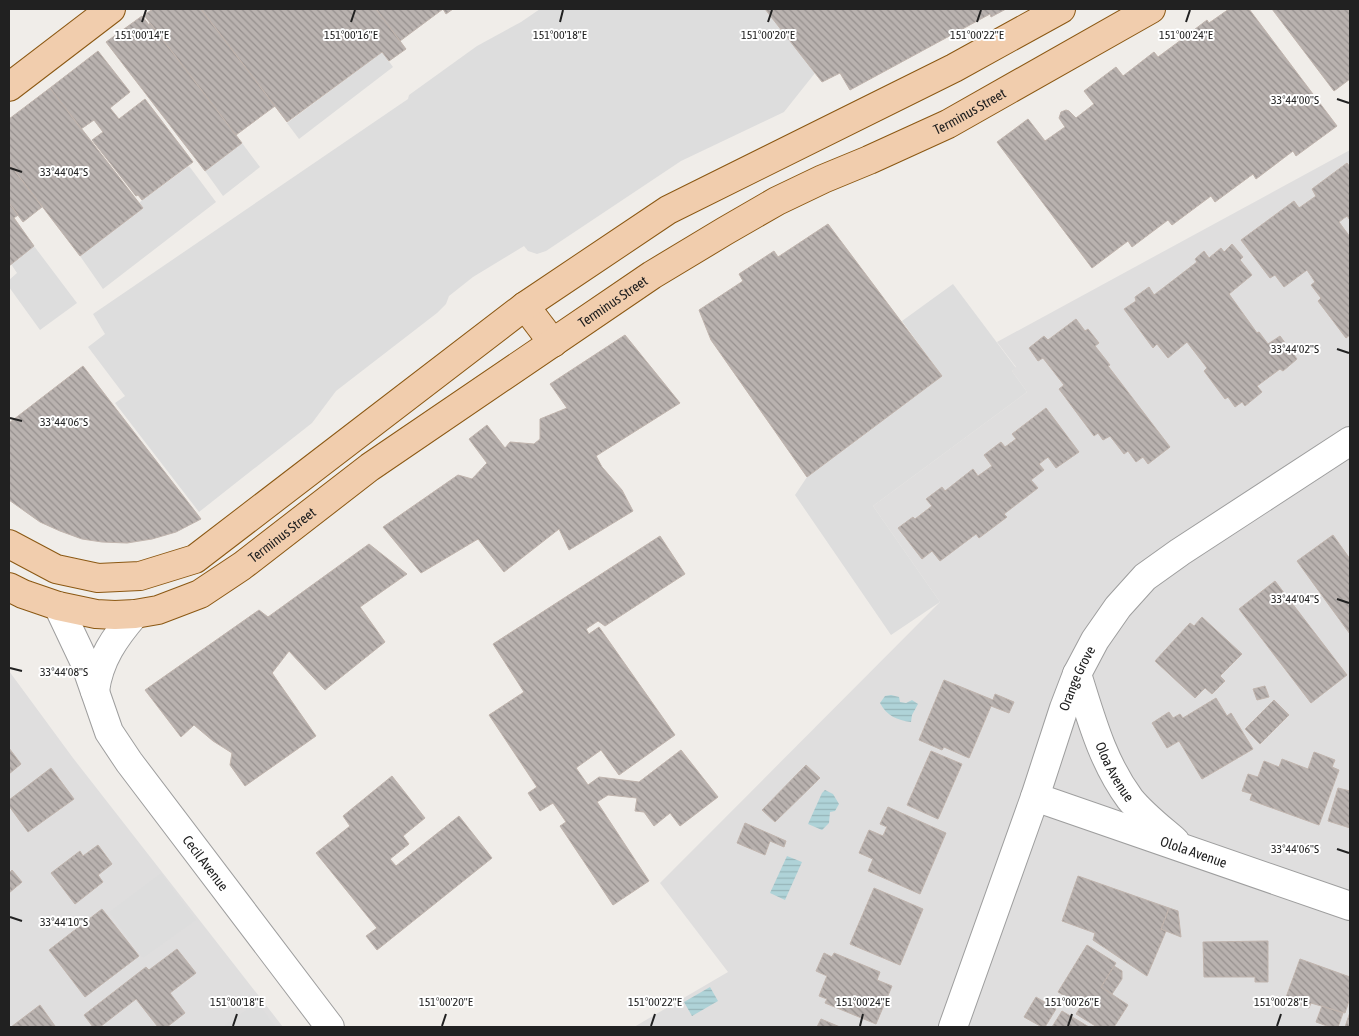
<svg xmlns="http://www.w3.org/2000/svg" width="1359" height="1036" font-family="'Asap Condensed',sans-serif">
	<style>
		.residential { fill: #dfdede }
		.parking { fill: #ddd }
		.water { fill: url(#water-rules) }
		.building { fill: url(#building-back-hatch); stroke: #c0b4ad }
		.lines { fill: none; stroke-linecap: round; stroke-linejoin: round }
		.minor-casing { stroke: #9e9e9e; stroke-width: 30 }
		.major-casing { stroke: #8b5813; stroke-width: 30 }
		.minor { stroke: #fff; stroke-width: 28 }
		.major { stroke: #f1cdad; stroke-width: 28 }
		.ticks { fill: none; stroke: #212121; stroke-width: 2 }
		.labels { text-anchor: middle; stroke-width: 4; stroke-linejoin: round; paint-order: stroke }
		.street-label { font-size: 14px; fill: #212121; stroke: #fff }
		.ticks-label { font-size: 12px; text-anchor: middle; fill: #212121; stroke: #fff; stroke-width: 4; stroke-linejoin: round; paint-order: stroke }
	</style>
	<defs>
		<pattern id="water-rules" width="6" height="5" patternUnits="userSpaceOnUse" patternTransform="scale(1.25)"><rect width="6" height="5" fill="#afd3d8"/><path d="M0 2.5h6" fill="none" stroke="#96b5b9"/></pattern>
		<pattern id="building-back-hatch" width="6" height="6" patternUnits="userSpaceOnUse" patternTransform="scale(1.25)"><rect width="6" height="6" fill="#b9b2af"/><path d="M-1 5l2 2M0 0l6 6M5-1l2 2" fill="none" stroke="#96908e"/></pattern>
	</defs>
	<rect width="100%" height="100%" fill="#f0ede9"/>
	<path class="residential" d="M1350 150V1027H634L728 972 660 883 940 602 873 506 1027 392 1012 371 1016 367 997 342Z
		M9 671 73 758 283 1027H9Z"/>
	<path class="parking" d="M540 9H765L815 73 784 112 681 161 546 251 537 254 528 251 524 246 473 277 449 296 446 304 437 313 336 391 312 423 199 512 115 403 125 396 88 347 105 334 93 314 408 99 409 95 477 46 521 22Z
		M382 52 393 67 299 139 287 123Z
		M242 143 260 167 223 196 205 171Z
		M189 166 216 202 103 289 80 256 143 208 139 203 142 200Z
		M34 246 77 303 40 330 9 287V280L17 273 11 264Z
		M953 284 1016 368 1012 371 1027 392 873 506 940 602 891 635 795 495 807 477 942 376 902 321Z
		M161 873 196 920 143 958 109 912Z
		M257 1002 276 1027H223Z"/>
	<path class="water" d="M891 695 899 697 900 702 906 703 912 700 918 704 912 715 911 722C897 720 887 716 880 703L885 696Z
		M825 790 833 794 839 804 835 811 830 812 829 823 822 830 808 824 822 793Z
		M787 856 802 862 785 900 770 893Z
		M710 987 718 1001 692 1016 684 1002Z"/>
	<path class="building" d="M153 9H201L275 106 236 135 144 15Z
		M201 9H376L406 49 389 61 382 52 287 122Z
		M376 9H453L446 14 443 9 400 41Z
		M765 9H1006L991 17 990 14 850 90 840 73 822 82Z
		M1229 9H1249L1337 126 1296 156 1293 151 1256 179 1253 174 1215 202 1211 196 1172 225 1168 220 1132 247 1128 241 1092 268 997 142 1028 119 1045 141 1065 127 1059 118 1061 112 1066 110 1069 111 1076 118 1094 104 1084 91 1116 67 1123 76 1154 52 1158 57 1181 40 1178 35 1180 32H1183L1186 36 1207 20 1209 23Z
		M1272 9H1350V79L1334 91Z
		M142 16 149 25 150 23 242 143 205 171 106 42Z
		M98 51 130 92 110 108 119 119 145 99 193 162 142 200 138 195 136 196 92 140 103 132 94 120 81 129 50 88Z
		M50 88 143 208 80 256 9 163V119Z
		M9 163 42 207 23 222 9 203Z
		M1347 163 1350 167V220L1347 216 1339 222 1350 237V335L1346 338 1318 301 1321 298 1311 285 1315 282 1307 270 1284 287 1275 275 1270 278 1241 240 1294 201 1299 208 1316 196 1312 189Z
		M9 203 18 215 14 218 34 246 9 266Z
		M828 224 942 376 807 477 711 340 699 310 743 281 739 274 774 251 778 257Z
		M1232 244 1243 257 1240 260 1252 275 1229 294 1257 333 1259 332 1268 344 1280 336 1297 359 1283 371 1280 369 1257 386 1262 392 1245 406 1242 402 1235 407 1228 397 1225 399 1204 371 1207 368 1187 342 1168 358 1157 344 1153 348 1124 309 1136 301 1135 297 1149 287 1154 295 1197 262 1195 259 1204 251 1209 258 1221 248 1224 252Z
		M1076 319 1085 331 1088 329 1099 343 1095 346 1110 365 1108 366 1170 447 1148 464 1143 457 1136 462 1128 451 1124 454 1110 436 1103 440 1098 433 1094 436 1059 389 1064 385 1043 358 1038 361 1029 348 1044 336 1048 340Z
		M625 335 680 403 596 456 602 467 622 490 633 511 569 550 559 529 504 572 478 539 421 573 383 527 458 475 472 479 487 463 469 439 487 425 505 448 510 442 534 444 540 439V419L567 408 550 384Z
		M83 366 201 519 176 532 152 539 127 543 102 542 82 539 60 531 40 522 9 500V423Z
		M1046 408 1079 452 1056 468 1048 457 1039 464 1044 470 1031 480 1038 488 1004 514 1007 517 979 538 976 534 940 561 932 551 922 559 898 528 913 517 915 519 932 506 926 499 942 487 945 491 973 469 978 476 992 466 984 455 1001 442 1005 447 1016 439 1012 434Z
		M1333 535 1350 559V634L1297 561Z
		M660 536 685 574 605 626 598 621 586 629 589 634 599 627 675 735 619 775 601 750 576 768 588 785 599 777 639 782 681 750 718 797 680 826 670 813 654 826 644 812 635 811 637 798 608 795 597 802 649 881 613 905 560 826 566 822 553 803 540 811 528 793 537 787 489 715 524 692 493 644Z
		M369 544 407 574 360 607 385 642 325 690 289 651 272 673 316 736 245 786 230 765 232 753 213 741 194 725 181 737 145 690 259 610 268 617Z
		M1275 581 1347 675 1311 703 1239 609Z
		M1202 617 1242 654 1220 676 1225 681 1212 694 1205 688 1195 698 1155 661 1190 623 1194 626Z
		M944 680 993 700 995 694 1014 702 1009 713 991 706 969 758 944 747 942 750 919 740Z
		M1265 686 1269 697 1257 700 1253 689Z
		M1216 698 1227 716 1231 713 1253 749 1202 779 1179 741 1167 748 1152 723 1169 712 1173 718 1180 714 1183 718Z
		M1274 700 1289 715 1260 744 1245 729Z
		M9 748 21 764 9 774Z
		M931 751 962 764 938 819 907 805Z
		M1314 752 1335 760 1332 767 1339 770 1319 825 1250 800 1252 794 1242 791 1248 774 1258 777 1264 761 1279 767 1282 759 1308 769Z
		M806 765 820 778 775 822 762 810Z
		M51 768 74 799 28 832 9 806V800Z
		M392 776 425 818 403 836 409 844 390 859 396 866 459 816 492 858 377 950 366 936 377 928 316 853 350 826 343 816Z
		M1338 788 1350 791V828L1328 821Z
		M888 807 946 833 920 894 868 871 873 859 859 853 869 830 883 836 887 827 880 824Z
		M745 823 786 841 784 847 770 841 765 855 737 843Z
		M98 845 112 864 98 875 103 882 75 904 51 873 80 851 83 856Z
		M12 870 22 882 9 893V873Z
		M1078 876 1169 908 1161 929 1166 931 1147 976 1093 940 1095 933 1062 921Z
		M874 888 923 909 900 965 850 944Z
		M1169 908 1178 911 1181 937 1161 929Z
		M102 909 139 956 85 997 49 950Z
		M1268 941V982H1255V977H1204L1203 942Z
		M1087 945 1116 963 1101 987 1128 1005 1114 1027H1097L1076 1014 1081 1006 1058 992Z
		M177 949 196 973 170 993 185 1013 167 1027H158L136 999 100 1027H93L84 1015 146 967 149 970Z
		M824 953 832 957 834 953 880 972 877 980 892 986 876 1024 825 1003 827 999 819 996 827 976 816 971Z
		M1300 959 1350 977V998L1345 1013 1311 1003 1309 1008 1285 1000Z
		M1114 966 1122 971V979L1112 994 1101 987Z
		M1036 997 1056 1009 1045 1027H1042L1024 1017Z
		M40 1005 55 1026 54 1027H11Z
		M1322 1006 1343 1013 1338 1027H1330L1316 1022Z
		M1062 1011 1089 1027H1052Z
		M1350 1012V1027H1345Z
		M821 1019 840 1027H817Z"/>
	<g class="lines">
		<defs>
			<g id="minor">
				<path id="s1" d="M58 606 85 663 109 732 129 762 330 1027"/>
				<path id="s2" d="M1077 674C1091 718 1102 761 1130 799 1143 815 1160 828 1175 841"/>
				<path d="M95 691C99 660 115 637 135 614"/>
				<path id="s3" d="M1035 797 1350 906"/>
				<path id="s4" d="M953 1027 1035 797 1064 708 1077 674 1095 640 1118 607 1145 577 1180 552 1350 441"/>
			</g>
			<g id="major">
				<path d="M9 87 111 9"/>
				<path d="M525 306 553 343"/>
				<path d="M9 544 56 569 98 578 140 576 195 559 525 306 668 210 954 68 1061 9"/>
				<path id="s5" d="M9 587 23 594 58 606 96 614 115 615 135 614 158 610 200 594 242 566 370 467 652 275 725 231 777 201 823 179 869 160 948 124 1151 9"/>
			</g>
		</defs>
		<use href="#minor" class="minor-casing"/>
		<use href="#major" class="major-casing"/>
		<use href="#minor" class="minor"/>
		<use href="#major" class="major"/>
	</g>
	<path class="ticks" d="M142 22 146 10M351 22 355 10M560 22 563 10M768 22 772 10M977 22 981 10M1186 22 1190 10M1337 99 1349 103M10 168 22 172M1337 349 1349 353M10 418 22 421M1337 599 1349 603M10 668 22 671M1337 849 1349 853M10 917 22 921M233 1026 237 1014M442 1026 446 1014M651 1026 655 1014M860 1026 863 1014M1068 1026 1072 1014M1277 1026 1281 1014"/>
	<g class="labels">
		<g class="street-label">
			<text dy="5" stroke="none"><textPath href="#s5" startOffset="1110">Terminus Street</textPath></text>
			<text dy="5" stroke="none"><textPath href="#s5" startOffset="705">Terminus Street</textPath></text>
			<text dy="5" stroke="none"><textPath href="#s5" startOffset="300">Terminus Street</textPath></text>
			<text dy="5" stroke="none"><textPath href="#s4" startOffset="370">Orange Grove</textPath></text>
			<text dy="5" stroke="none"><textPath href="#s2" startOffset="105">Oloa Avenue</textPath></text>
			<text dy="5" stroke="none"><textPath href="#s3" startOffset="168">Olola Avenue</textPath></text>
			<text dy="5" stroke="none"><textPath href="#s1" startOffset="299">Cecil Avenue</textPath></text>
		</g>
	</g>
	<g class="ticks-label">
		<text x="142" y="39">151°00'14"E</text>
		<text x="351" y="39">151°00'16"E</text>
		<text x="560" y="39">151°00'18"E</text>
		<text x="768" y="39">151°00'20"E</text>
		<text x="977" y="39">151°00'22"E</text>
		<text x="1186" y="39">151°00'24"E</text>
		<text x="1295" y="104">33°44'00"S</text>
		<text x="64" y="176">33°44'04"S</text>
		<text x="1295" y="353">33°44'02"S</text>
		<text x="64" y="426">33°44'06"S</text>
		<text x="1295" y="603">33°44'04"S</text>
		<text x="64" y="676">33°44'08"S</text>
		<text x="1295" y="853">33°44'06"S</text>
		<text x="64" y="926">33°44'10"S</text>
		<text x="237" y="1006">151°00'18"E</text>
		<text x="446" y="1006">151°00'20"E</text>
		<text x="655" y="1006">151°00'22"E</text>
		<text x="863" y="1006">151°00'24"E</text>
		<text x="1072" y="1006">151°00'26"E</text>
		<text x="1281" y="1006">151°00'28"E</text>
	</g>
	<rect width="1359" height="1036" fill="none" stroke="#212121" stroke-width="20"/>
</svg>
